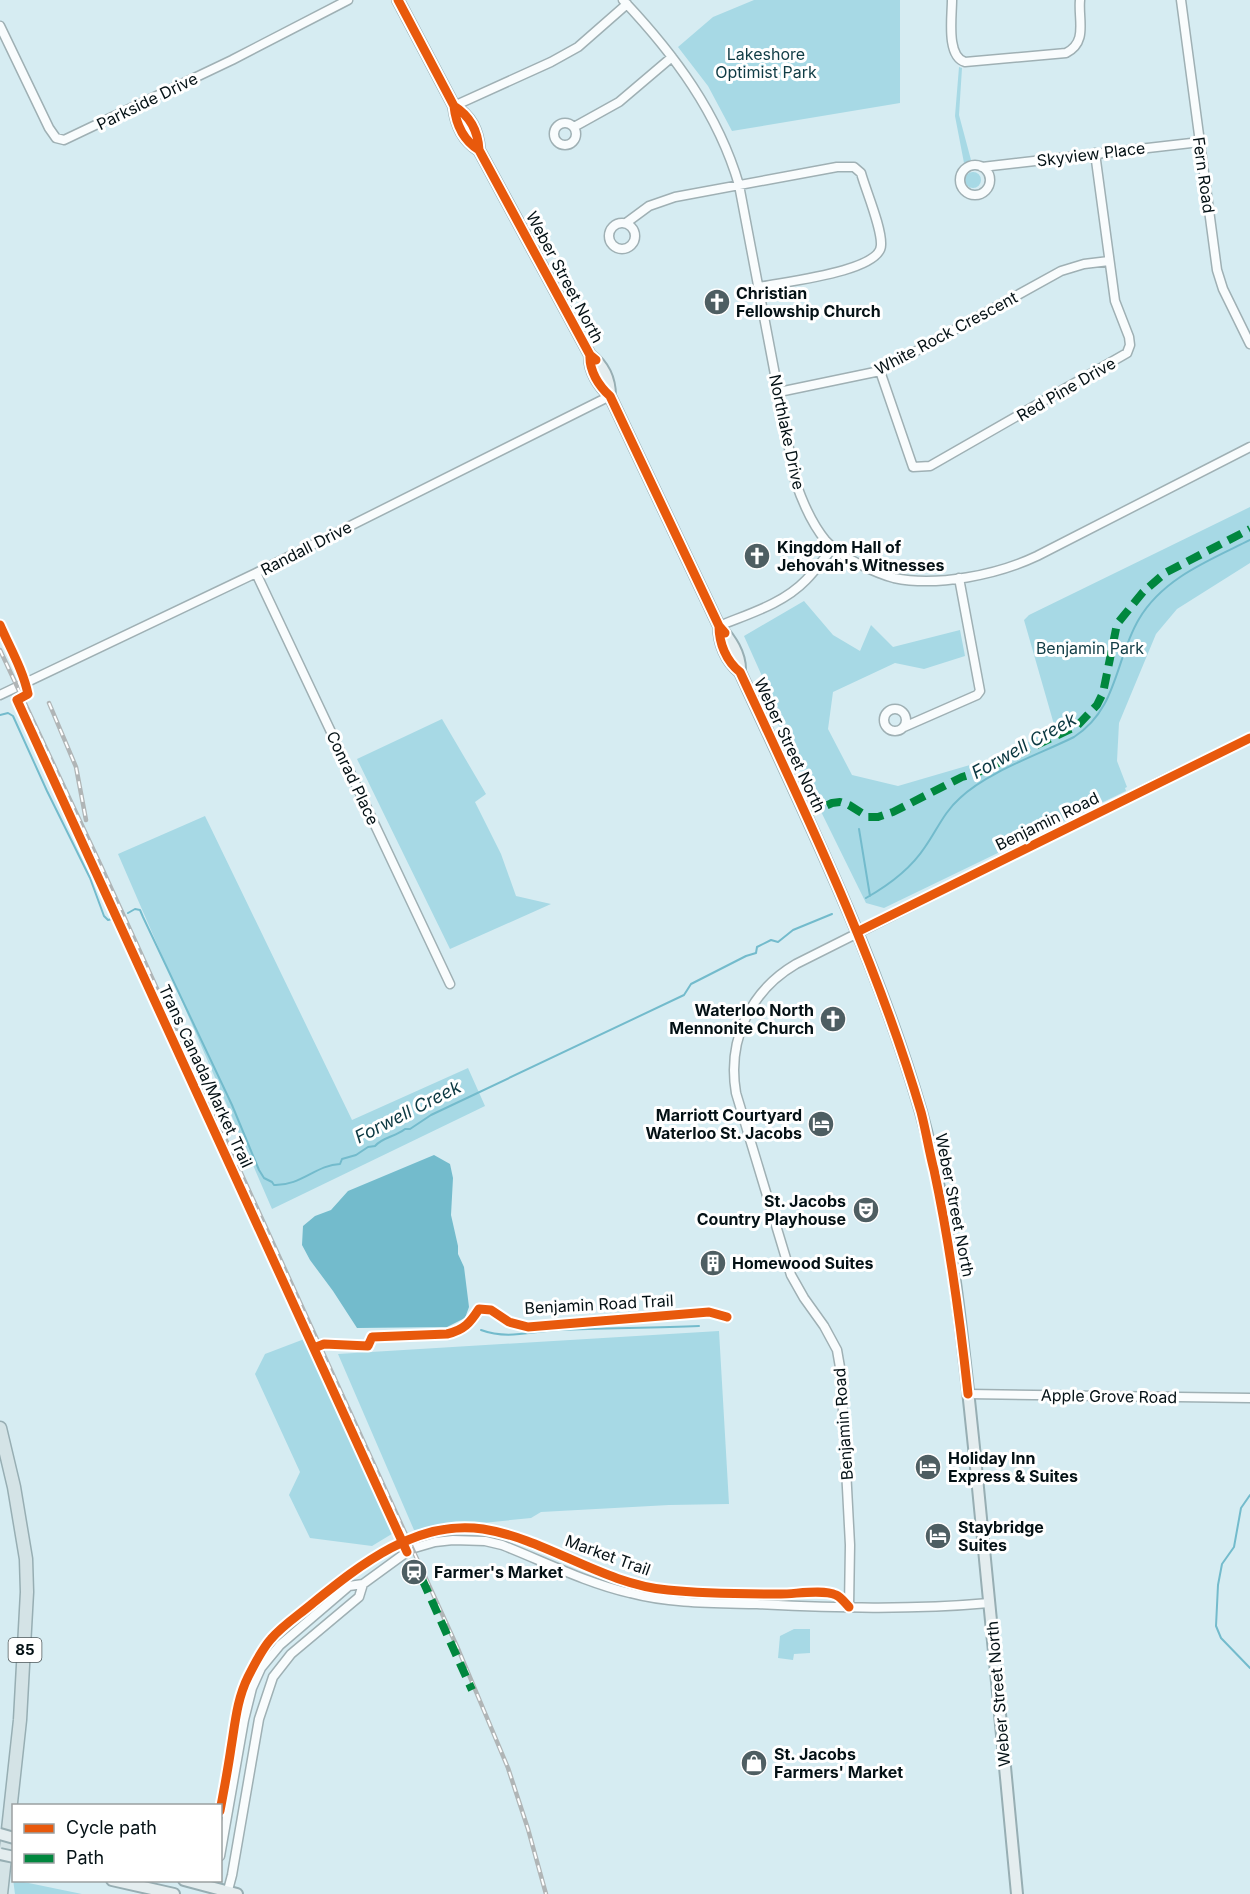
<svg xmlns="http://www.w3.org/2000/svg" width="1250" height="1894" font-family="Inter,sans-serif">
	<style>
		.green { fill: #a7d9e5 }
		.water { fill: #73bbcc }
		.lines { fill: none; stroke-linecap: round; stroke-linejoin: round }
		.stream { stroke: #73bbcc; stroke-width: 2 }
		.minor-casing { stroke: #9fb0b4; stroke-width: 11 }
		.major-casing { stroke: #97aeb3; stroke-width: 14 }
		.highway-casing { stroke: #97aeb3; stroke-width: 15 }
		.minor { stroke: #f9fcfd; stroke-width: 8 }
		.major { stroke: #e4edef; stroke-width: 10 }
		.highway { stroke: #d4e3e6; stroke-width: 12 }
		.rail-casing { stroke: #b0b5b6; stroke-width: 4.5 }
		.rail { stroke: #fff; stroke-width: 2; stroke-dasharray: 7; stroke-linecap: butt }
		.major-bridge-casing { stroke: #97aeb3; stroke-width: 14; stroke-linecap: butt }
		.major-bridge { stroke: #e4edef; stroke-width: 10 }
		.quiet { stroke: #00873e; stroke-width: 8; stroke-dasharray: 15 8; stroke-linecap: butt }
		.cycleway-casing { stroke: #fff; stroke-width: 13 }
		.cycleway { stroke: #e8590c; stroke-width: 9 }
		.labels { text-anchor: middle; stroke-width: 6; stroke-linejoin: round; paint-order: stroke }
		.shield { fill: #fff; stroke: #4f585b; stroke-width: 1.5 }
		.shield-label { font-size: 15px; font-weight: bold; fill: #041115 }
		.park-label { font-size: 16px; fill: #103c45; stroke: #fff }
		.street-label { font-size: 16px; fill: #041115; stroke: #fff }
		.poi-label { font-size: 16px; font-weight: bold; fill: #041115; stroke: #fff; text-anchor: start }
		.water-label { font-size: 18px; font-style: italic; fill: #0b3841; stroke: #fff }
	</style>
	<rect width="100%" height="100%" fill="#d6ecf2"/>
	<path class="green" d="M754 0H900V103L732 131 708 86 678 47 713 17Z
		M959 67 962 68 959 115 971 160 964 163 955 116Z
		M965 180a8 8 0 1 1 16 0a8 8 0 1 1-16 0Z
		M1250 507V563L1177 609 1156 634 1119 723 1117 761 1127 787 1125 788 1126 791 884 908 866 903 770 708 771 696 744 636 804 601 833 635 860 651 871 625 893 647 960 630 965 656 924 669 895 663 833 692 828 729 852 775 898 786 987 760 1013 750 1055 728 1024 620 1029 615Z
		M442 719 486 794 475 802 501 854 516 896 551 904 450 949 357 759Z
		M205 816 352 1120 468 1068 485 1106 272 1209 118 854Z
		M719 1331 729 1504 669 1505 541 1512 531 1518 414 1530 338 1354Z
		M307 1338 395 1532 372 1546 310 1538 289 1495 300 1472 255 1374 265 1354Z
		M794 1629H810V1653L794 1654 793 1660 778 1658 780 1636Z
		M13 1879 14 1880 82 1894H15Z"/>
	<path class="water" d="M434 1155 450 1164 453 1178 451 1215 458 1246V1254L464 1267 469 1307 465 1318 447 1327 357 1328 333 1291 310 1260 302 1245 303 1226 315 1216 331 1210 348 1191Z"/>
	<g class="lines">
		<path class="stream" d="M0 715 8 713 13 716 47 791 90 878 104 916 108 920 112 919
			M859 829 870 896
			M866 898C889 885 910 870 925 847 937 830 944 812 960 798 987 772 1040 754 1074 737 1118 709 1115 659 1139 619 1163 578 1210 560 1250 540
			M128 913 135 909 140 910 143 917 232 1105 259 1170 264 1178 272 1182 274 1185C301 1186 316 1165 340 1164L342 1159 356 1155 368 1147 375 1146C383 1137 395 1137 405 1129H410L431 1115 684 995 691 984 746 956 756 953 757 947 771 940 778 942 793 930 832 914
			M481 1330C508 1340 532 1331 559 1330 606 1328 652 1328 699 1326
			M1250 1495 1241 1508 1234 1547 1222 1564 1218 1585 1216 1626 1221 1638 1250 1668"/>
		<defs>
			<path id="minor" d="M623 0C674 54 718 113 739 185L795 480C802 501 811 523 826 541 834 550 848 559 859 564 871 570 882 575 894 578 937 587 997 575 1037 556L1250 447
				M952 0C952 17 946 56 965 62L1066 53C1088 42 1078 20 1080 0
				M1181 0 1217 270 1223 289 1250 344
				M0 26 49 128 56 138 64 140 232 60 348 0
				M454 106 551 62 578 47 627 4
				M554 134a11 11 0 1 1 22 0a11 11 0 1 1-22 0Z
				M574 127 619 102 672 57
				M960 180a15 15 0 1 1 30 0a15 15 0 1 1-30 0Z
				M982 167 1200 142
				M609 236a13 13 0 1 1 26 0a13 13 0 1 1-26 0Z
				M626 223 649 206 675 197 837 167H854L861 173C866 191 882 228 881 245 881 272 781 282 759 287
				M880 371 913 467 930 466 1127 353 1130 345 1129 337 1115 301 1095 153
				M779 392 880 371 1061 271 1084 264 1109 261
				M256 573 450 984
				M719 626C748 614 783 604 806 580 816 570 824 558 833 548
				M0 695 256 573 610 396
				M884 720a11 11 0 1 1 22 0a11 11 0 1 1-22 0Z
				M904 727 977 695 980 691 959 578
				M968 1394 1250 1398
				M849 1607 850 1545 841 1373 837 1350 824 1326 804 1298 791 1275 736 1093C727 1040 750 991 796 964L1167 778 1250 738
				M220 1856 244 1720 252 1688 261 1668 280 1645 349 1586 363 1584 411 1549 435 1542 453 1540 485 1541 502 1545C543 1561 586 1583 630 1593 671 1604 715 1603 757 1604 835 1608 912 1610 989 1603
				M227 1894 232 1875 259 1719 273 1677 291 1654 359 1597 363 1584"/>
			<path id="major" d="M398 0 454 106C456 125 463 140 479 150
				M454 106C470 116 478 131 479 150L590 355C603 365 610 379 610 396
				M590 355C589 371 599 386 610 396L719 626C730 639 741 654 740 672
				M719 626C719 643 726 661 740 672 806 816 877 959 921 1112 952 1224 963 1342 975 1457 990 1603 1003 1748 1017 1894
				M112 1880 174 1894
				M184 1880 237 1894"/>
			<path id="highway" d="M0 1428 14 1487 26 1559 27 1592 20 1720 1 1894"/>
		</defs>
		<use href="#minor" class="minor-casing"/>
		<use href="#major" class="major-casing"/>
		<use href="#highway" class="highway-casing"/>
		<use href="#minor" class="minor"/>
		<use href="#major" class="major"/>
		<use href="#highway" class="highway"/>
		<defs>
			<path id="rail" d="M0 650 101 866 459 1651 508 1768 528 1829 546 1894
				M49 703 76 767 86 820"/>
		</defs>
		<use href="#rail" class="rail-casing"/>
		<use href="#rail" class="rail"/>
		<defs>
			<path id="major-bridge" d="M0 1834 14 1838
				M0 1854 14 1857"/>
		</defs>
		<use href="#major-bridge" class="major-bridge-casing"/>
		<use href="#major-bridge" class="major-bridge"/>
		<path class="quiet" d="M806 815 832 803 840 802 849 805 868 817H878L893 812 962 777 979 772 1077 726 1097 705 1103 693 1117 624 1143 592 1165 573 1250 529
			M406 1569 414 1567 418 1570 472 1690"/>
		<defs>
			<path id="cycleway" d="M398 0 454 106C456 125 463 140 479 150
				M454 106C470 116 478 131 479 150L590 355 596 360
				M590 355C589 371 599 386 610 396L719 626 725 633
				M0 625C10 648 23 670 28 694L17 700 407 1552
				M719 626C719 643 726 661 740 672 807 816 876 959 921 1112 926 1131 929 1151 934 1170 950 1244 960 1319 968 1394
				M857 932 1250 738
				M314 1348 324 1344 368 1346 372 1337 447 1334C464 1330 470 1323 479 1309L491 1310 509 1322 528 1327 709 1312 727 1317
				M220 1811C224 1790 228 1769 231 1748 235 1724 237 1699 248 1677 254 1665 262 1649 271 1639 283 1625 299 1615 313 1603 360 1565 417 1519 483 1529 547 1539 602 1584 668 1590 705 1594 744 1594 781 1594 796 1594 823 1589 836 1595 841 1597 845 1603 849 1607"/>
		</defs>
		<use href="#cycleway" class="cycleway-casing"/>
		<use href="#cycleway" class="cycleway"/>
	</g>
	<defs>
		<symbol id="church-disc" viewBox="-11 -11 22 22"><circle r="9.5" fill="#4e5e62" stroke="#fff"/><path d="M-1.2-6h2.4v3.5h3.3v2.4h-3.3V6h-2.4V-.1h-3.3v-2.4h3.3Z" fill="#fff"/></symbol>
		<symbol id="hotel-disc" viewBox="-11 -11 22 22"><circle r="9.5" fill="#4e5e62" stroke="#fff"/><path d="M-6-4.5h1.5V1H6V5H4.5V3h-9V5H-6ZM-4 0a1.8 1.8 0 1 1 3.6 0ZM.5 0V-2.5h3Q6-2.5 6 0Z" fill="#fff"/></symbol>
		<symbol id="theatre-disc" viewBox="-11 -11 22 22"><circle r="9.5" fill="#4e5e62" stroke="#fff"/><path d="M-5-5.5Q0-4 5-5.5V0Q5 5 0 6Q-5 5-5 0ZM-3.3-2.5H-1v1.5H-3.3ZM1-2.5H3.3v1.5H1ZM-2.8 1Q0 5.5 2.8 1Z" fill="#fff"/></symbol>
		<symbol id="building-disc" viewBox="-11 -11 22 22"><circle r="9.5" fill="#4e5e62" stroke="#fff"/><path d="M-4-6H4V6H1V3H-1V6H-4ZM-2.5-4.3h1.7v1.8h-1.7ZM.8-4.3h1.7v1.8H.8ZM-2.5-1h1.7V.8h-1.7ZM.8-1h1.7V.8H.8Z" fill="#fff"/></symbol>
		<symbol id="station-disc" viewBox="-11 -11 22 22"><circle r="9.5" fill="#4e5e62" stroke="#fff"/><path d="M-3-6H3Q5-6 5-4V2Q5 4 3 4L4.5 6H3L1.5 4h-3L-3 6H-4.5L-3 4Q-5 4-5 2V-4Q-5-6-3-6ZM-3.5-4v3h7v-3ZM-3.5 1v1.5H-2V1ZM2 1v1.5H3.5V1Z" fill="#fff"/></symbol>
		<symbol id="shop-disc" viewBox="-11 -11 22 22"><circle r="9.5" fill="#4e5e62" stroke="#fff"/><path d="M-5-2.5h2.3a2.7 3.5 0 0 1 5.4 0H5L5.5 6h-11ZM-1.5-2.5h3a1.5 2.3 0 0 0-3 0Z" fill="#fff"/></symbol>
	</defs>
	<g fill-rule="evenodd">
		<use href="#church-disc" x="702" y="287" width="30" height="30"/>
		<use href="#church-disc" x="742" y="541" width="30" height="30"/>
		<use href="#church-disc" x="818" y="1004" width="30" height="30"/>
		<use href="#hotel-disc" x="806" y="1109" width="30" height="30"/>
		<use href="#theatre-disc" x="851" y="1195" width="30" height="30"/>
		<use href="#building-disc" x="698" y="1248" width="30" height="30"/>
		<use href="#hotel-disc" x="913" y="1452" width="30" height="30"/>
		<use href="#hotel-disc" x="923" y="1521" width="30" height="30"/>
		<use href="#station-disc" x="399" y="1557" width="30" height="30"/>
		<use href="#shop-disc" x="739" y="1748" width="30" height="30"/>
	</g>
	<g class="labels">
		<rect class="shield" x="8.5" y="1638" width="33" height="24" rx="4.5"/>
		<g class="shield-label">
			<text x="25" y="1655">85</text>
		</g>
		<g class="park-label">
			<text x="766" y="60">Lakeshore<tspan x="766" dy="18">Optimist Park</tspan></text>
			<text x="1090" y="654">Benjamin Park</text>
		</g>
		<g class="street-label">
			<text transform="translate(147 101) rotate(-26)" y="6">Parkside Drive</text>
			<text transform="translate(1091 154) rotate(-7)" y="6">Skyview Place</text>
			<text transform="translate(1204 175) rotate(82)" y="6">Fern Road</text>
			<text transform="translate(565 277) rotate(62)" y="6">Weber Street North</text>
			<text transform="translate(946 333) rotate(-28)" y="6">White Rock Crescent</text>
			<text transform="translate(1066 389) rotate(-30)" y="6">Red Pine Drive</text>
			<text transform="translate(787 432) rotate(78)" y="6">Northlake Drive</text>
			<text transform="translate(306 548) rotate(-27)" y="6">Randall Drive</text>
			<text transform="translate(790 745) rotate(65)" y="6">Weber Street North</text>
			<text transform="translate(353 778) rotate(65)" y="6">Conrad Place</text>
			<text transform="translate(1047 821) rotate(-26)" y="6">Benjamin Road</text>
			<text transform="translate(206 1076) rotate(65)" y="6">Trans Canada/Market Trail</text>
			<text transform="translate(955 1205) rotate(79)" y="6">Weber Street North</text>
			<text transform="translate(599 1304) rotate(-3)" y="6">Benjamin Road Trail</text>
			<text transform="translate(1109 1396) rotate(1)" y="6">Apple Grove Road</text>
			<text transform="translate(843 1424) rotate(-94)" y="6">Benjamin Road</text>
			<text transform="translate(608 1555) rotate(20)" y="6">Market Trail</text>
			<text transform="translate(998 1694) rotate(-95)" y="6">Weber Street North</text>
		</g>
		<g class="poi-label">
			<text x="736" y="299">Christian<tspan x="736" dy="18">Fellowship Church</tspan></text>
			<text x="777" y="553">Kingdom Hall of<tspan x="777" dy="18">Jehovah's Witnesses</tspan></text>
			<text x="814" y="1016" text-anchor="end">Waterloo North<tspan x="814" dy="18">Mennonite Church</tspan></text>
			<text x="802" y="1121" text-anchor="end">Marriott Courtyard<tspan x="802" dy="18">Waterloo St. Jacobs</tspan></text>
			<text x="846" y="1207" text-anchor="end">St. Jacobs<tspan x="846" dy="18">Country Playhouse</tspan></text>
			<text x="732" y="1269">Homewood Suites</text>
			<text x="948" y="1464">Holiday Inn<tspan x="948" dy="18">Express &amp; Suites</tspan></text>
			<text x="958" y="1533">Staybridge<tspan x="958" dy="18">Suites</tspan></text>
			<text x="434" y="1578">Farmer's Market</text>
			<text x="774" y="1760">St. Jacobs<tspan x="774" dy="18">Farmers' Market</tspan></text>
		</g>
		<g class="water-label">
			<text transform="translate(1024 746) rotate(-29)" y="6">Forwell Creek</text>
			<text transform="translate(408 1112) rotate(-27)" y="6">Forwell Creek</text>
		</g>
	</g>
	<rect x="12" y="1804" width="210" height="78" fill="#ffffff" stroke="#9ba0a1" stroke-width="1.5"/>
	<rect x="24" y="1824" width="30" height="9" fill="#e8590c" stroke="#9ba0a1" stroke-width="1.5"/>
	<text x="66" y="1834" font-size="18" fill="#041115">Cycle path</text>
	<rect x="24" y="1854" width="30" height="9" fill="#00873e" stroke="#9ba0a1" stroke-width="1.5"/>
	<text x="66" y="1864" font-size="18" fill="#041115">Path</text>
</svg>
